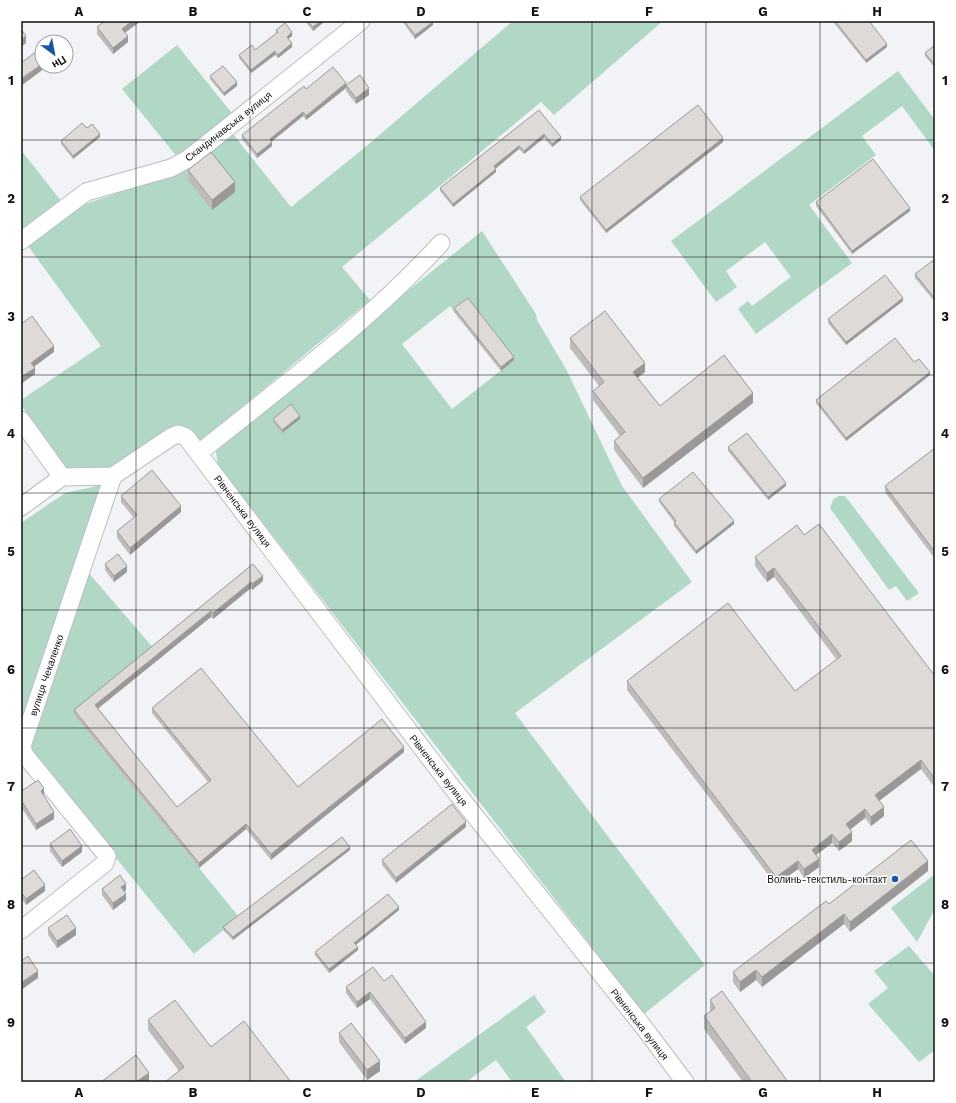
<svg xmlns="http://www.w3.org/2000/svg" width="956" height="1103" font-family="'Work Sans',sans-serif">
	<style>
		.green { fill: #b0d8c4; fill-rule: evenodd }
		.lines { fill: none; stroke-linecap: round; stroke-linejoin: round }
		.minor-casing { stroke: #bcbec1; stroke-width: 19 }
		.minor { stroke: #fff; stroke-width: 17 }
		.wall { fill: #bfbbba }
		.shaded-wall { fill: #9b9997 }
		.building { fill: #dedad8; stroke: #9b9997 }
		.grid { fill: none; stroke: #111113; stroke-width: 1; stroke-opacity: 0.55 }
		.poi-dot { fill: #1655a5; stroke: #fff; stroke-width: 1.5 }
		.labels { text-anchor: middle; stroke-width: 3; stroke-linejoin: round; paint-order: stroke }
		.street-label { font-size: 10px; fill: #111113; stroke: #fff }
		.poi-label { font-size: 10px; fill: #111113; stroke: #fff; text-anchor: end }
		.neatline { fill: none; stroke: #111113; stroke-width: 1.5 }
		.grid-label { font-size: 13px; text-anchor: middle; font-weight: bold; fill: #111113 }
	</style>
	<rect width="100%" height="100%" fill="#f1f3f6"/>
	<path class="green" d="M513 21H663L554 115 541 102 342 267 370 300 200 442C190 429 183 425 167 429L110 468 70 473 60 465 21 404V400L101 346 28 246 82 205 192 168 233 134 291 207 363 149Z
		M177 45 235 117 178 158 122 89Z
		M898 71 935 120V151L902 106 862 136 876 155 809 205 852 263 756 334 738 309 748 301 752 306 791 277 765 242 726 271 737 287 716 302 671 241Z
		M21 150 62 202 21 231Z
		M482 231 536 314 537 320 566 369 622 486 692 582 515 713 705 965 644 1014 218 465 215 446ZM468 301 514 360 452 409 402 344 450 306 454 312Z
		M102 485 30 694 21 726V523L65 493Z
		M838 496H845L919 593 907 601 896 586 889 590 830 508 833 500Z
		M87 571 155 650 74 715 239 917 194 954 29 751Z
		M935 874V909L917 942 891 908Z
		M909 946 935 976V1050L919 1062 868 1004 888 988 874 971Z
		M534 995 546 1012 526 1027 566 1082H512L496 1060 466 1082H414Z"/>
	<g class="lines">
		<defs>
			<path id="minor" d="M21 241 86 192 171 168 188 159 361 21
				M21 420 62 477
				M199 453C282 386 369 322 441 243
				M62 477 113 476 171 437 178 434 186 437 447 781 642 1025 685 1082
				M21 507 62 477
				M21 930 105 863 107 856 24 754 22 746 113 476"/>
		</defs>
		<use href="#minor" class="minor-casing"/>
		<use href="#minor" class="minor"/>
	</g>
	<path class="wall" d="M305 21H325L313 31Z
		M402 21H432L433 25 415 39Z
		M834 21H869L887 47 866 63 834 23Z
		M97 27 126 33 128 42 113 54 97 34Z
		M276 30 292 36 288 39 292 47 278 58 275 55 251 73 239 58V55L255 50 276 33Z
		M935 45V68L925 56V53Z
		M210 76 237 86 224 96 210 79Z
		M346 85 369 95 356 104 346 91Z
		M346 88 306 120 303 116 272 141V146L257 158 242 139V135L306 89Z
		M539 110 561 140 552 147 544 138 524 154 519 149 496 168V172L453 207 440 191V188Z
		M87 128 100 137 73 159 61 144V141Z
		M723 142 606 233 580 200V197Z
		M188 170 235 192 212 210 188 180Z
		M816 202 910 211 852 254 816 206Z
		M935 259V302L915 278V274Z
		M903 301 846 345 828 323V319Z
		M454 308 514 360 501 371 454 312Z
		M570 338 645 372 638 378 660 406 753 403 643 488 614 450V441L620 436 593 400V391L599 386 570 348Z
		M914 362 930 375 846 441 816 403V400Z
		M273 419H300L282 433 273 422Z
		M728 447 786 486 768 500 728 451Z
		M935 448V559L885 492V486Z
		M121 496 181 512 130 555 117 538V531L134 518 121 502Z
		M659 499 734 524 696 554 674 526V522L659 502Z
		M804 535 935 676V788L921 769 879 801 884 816 871 826 865 818 850 829 852 841 839 851 832 843 816 855 819 867 804 878 798 869 776 885 627 690V681L795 691 837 660 774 577 767 582 755 566V557Z
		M105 564 127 572 114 582 105 570Z
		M253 564 263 581 252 590 251 588 213 619 211 617 98 708 177 807 208 782 152 713V708L298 787 404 752 271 860 246 829 199 868 74 715V710Z
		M21 787 23 790 44 795H43L54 819 36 830 23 810 21 811Z
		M466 827 396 883 382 865V860Z
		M50 844 82 852 62 867 50 851Z
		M350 850 233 940 223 930V927Z
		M928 871 850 932 844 924 762 987 756 980 740 992 733 982V972L829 904Z
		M21 880 45 891 26 905 21 898Z
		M102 889 126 890 124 892 126 900 113 910 102 895Z
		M399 910 356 945 358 950 329 973 315 955V952Z
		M48 928 76 935 57 948 48 935Z
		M384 981 426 1028 405 1044 370 999 357 1008 346 993V987Z
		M710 1000 788 1082H743L704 1029V1016L710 1012Z
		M148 1020 211 1047 179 1071 148 1030Z
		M339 1033 380 1071 367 1080 339 1042Z"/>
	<path class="shaded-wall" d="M132 21H141L122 35V29Z
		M321 21H325L313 31V27Z
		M433 22V25L415 39V35Z
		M292 32V36L287 40V37Z
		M26 36V43L21 47V40Z
		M128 36V42L113 54V48Z
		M292 43V47L278 58V55Z
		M887 44V47L866 63V60Z
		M275 51V55L251 73V70Z
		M42 64V66H45V68L21 86V79Z
		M237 82V86L224 96V93Z
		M346 83V88L306 120V116Z
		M369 88V95L356 104V98Z
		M303 112V116L270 143V139Z
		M100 134V137L73 159V156Z
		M544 134V138L524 154V151Z
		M561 137V140L552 147V144Z
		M723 138V142L606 233V230Z
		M272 142V146L257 158V154Z
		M519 146V149L494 170V166Z
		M496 169V172L453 207V204Z
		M235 182V192L212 210V200Z
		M910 208V211L852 254V251Z
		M903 298V301L846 345V342Z
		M54 346V352L31 369V363Z
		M514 357V360L501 371V367Z
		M645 363V372L633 381V372Z
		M35 368V374L21 384V377Z
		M930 372V375L846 441V438Z
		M753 393V403L643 488V478Z
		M300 416V419L282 433V430Z
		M786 483V486L768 500V497Z
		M181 506V512L130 555V548Z
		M734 521V524L696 554V551Z
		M127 566V572L114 582V576Z
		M774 568V577L767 582V573Z
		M263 576V581L252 590V584Z
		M251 582V588L213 619V613Z
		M211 611V617L95 711V705Z
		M404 747V752L271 860V854Z
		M921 760V769L875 804V795Z
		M44 788V795L41 797V791Z
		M23 803V810L21 811V805Z
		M884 807V816L871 826V817Z
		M865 809V818L846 833V824Z
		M54 812V819L36 830V824Z
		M466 822V827L396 883V878Z
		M246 824V829L199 868V863Z
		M852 832V841L839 851V842Z
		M832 834V843L812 858V850Z
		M82 846V852L62 867V861Z
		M350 847V850L233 940V937Z
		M819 859V867L804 878V869Z
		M798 861V869L776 885V877Z
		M928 861V871L850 932V922Z
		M126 884V890L121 894V887Z
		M45 885V891L26 905V899Z
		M126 894V900L113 910V903Z
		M399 907V910L354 946V943Z
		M844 914V924L762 987V977Z
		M76 928V935L57 948V941Z
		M358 947V950L329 973V969Z
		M756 970V980L740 992V982Z
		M38 971V978L21 990V983Z
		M370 992V999L357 1008V1002Z
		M426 1022V1028L405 1044V1038Z
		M380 1061V1071L367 1080V1070Z
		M149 1073V1082H136Z"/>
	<path class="building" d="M105 21H132L122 29 128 36 113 48 97 27Z
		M307 21H321L313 27Z
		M404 21H432L433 22 415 35Z
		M835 21H869L887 44 866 60Z
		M285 23 292 32 287 37 292 43 278 55 275 51 251 70 239 55 252 45 255 50 278 32 276 30Z
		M21 29 26 36 21 40Z
		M935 45V65L925 53Z
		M37 51 42 57V64L21 79V63Z
		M223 66 237 82 224 93 210 76Z
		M333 67 346 83 306 116 303 112 270 139 272 142 257 154 242 135 304 86 306 89Z
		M360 75 369 88 356 98 346 85Z
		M698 105 723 138 606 230 580 197Z
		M539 110 561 137 552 144 544 134 524 151 519 146 494 166 496 169 453 204 440 188Z
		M82 123 87 128 92 124 100 134 73 156 61 141Z
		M211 152 235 182 212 200 188 170Z
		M873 159 910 208 852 251 816 202Z
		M935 259V299L915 274Z
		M885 275 903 298 846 342 828 319Z
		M468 298 514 357 501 367 454 308Z
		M605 311 645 363 633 372 660 406 724 355 753 393 643 478 614 441 625 432 593 391 604 382 570 338Z
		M32 316 54 346 31 363 35 368 21 377V324Z
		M895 338 914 362 919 359 930 372 846 438 816 400Z
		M291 404 300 416 282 430 273 419Z
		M747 433 786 483 768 497 728 447Z
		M935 448V552L885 486Z
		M152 470 181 506 130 548 117 531 137 515 121 496Z
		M693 472 734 521 696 551 674 522 676 521 659 499Z
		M819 524 935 676V779L921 760 875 795 884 807 871 817 865 809 846 824 852 832 839 842 832 834 812 850 819 859 804 869 798 861 776 877 627 681 728 603 795 691 841 656 774 568 767 573 755 557 797 525 804 535Z
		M118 554 127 566 114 576 105 564Z
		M253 564 263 576 252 584 251 582 213 613 211 611 95 705 177 807 211 780 152 708 201 668 298 787 382 719 404 747 271 854 246 824 199 863 74 710Z
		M38 780 44 788 41 791 54 812 36 824 23 803 21 805V787L23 790Z
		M452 804 466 822 396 878 382 860Z
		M70 829 82 846 62 861 50 844Z
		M342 837 350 847 233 937 223 927Z
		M911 840 928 861 850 922 844 914 762 977 756 970 740 982 733 972 826 901 829 904Z
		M34 870 45 885 26 899 21 892V880Z
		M120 875 126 884 121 887 126 894 113 903 102 889Z
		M388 894 399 907 354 943 358 947 329 969 315 952Z
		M67 915 76 928 57 941 48 928Z
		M28 956 38 971 21 983V961Z
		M373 967 384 981 392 975 426 1022 405 1038 370 992 357 1002 346 987Z
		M722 991 788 1082H752L704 1016 715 1008 710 1000Z
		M175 1000 211 1047 244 1021 291 1082H165L184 1067 148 1020Z
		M351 1023 380 1061 367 1070 339 1033Z
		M136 1055 149 1073 136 1082H101Z"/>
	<path class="grid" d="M136 21V1082M250 21V1082M364 21V1082M478 21V1082M592 21V1082M706 21V1082M820 21V1082M21 140H935M21 257H935M21 375H935M21 493H935M21 610H935M21 728H935M21 846H935M21 963H935"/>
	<circle class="poi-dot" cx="895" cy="879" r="4"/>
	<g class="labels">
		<g class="street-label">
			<text transform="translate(228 126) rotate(-38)" y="4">Скандинавська вулиця</text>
			<text transform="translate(243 511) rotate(53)" y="4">Рівненська вулиця</text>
			<text transform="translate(46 675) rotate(-71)" y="4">вулиця Чекаленко</text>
			<text transform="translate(439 770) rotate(52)" y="4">Рівненська вулиця</text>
			<text transform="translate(640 1024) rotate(52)" y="4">Рівненська вулиця</text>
		</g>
		<g class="poi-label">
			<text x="887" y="883">Волинь-текстиль-контакт</text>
		</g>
	</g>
	<rect width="956" height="1103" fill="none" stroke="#ffffff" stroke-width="44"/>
	<g transform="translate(54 54) rotate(148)"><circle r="19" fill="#ffffff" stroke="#a0a0a1"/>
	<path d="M0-3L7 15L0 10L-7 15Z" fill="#1655a5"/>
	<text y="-6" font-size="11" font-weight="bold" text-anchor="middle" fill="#111113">Пн</text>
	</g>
	<rect x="22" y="22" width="912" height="1059" class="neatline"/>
	<g class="grid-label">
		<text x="79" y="16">A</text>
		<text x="193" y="16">B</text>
		<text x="307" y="16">C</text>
		<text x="421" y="16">D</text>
		<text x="535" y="16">E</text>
		<text x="649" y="16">F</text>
		<text x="763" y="16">G</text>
		<text x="877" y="16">H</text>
		<text x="11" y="85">1</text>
		<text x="945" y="85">1</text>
		<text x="11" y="203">2</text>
		<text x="945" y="203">2</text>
		<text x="11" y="321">3</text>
		<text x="945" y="321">3</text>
		<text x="11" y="438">4</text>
		<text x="945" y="438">4</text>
		<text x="11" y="556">5</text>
		<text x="945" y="556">5</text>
		<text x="11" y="674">6</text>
		<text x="945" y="674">6</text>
		<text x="11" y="791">7</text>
		<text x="945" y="791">7</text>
		<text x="11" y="909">8</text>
		<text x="945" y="909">8</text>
		<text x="11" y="1027">9</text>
		<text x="945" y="1027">9</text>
		<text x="79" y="1097">A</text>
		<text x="193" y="1097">B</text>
		<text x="307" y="1097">C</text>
		<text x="421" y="1097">D</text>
		<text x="535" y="1097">E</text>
		<text x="649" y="1097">F</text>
		<text x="763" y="1097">G</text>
		<text x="877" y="1097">H</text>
	</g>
</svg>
